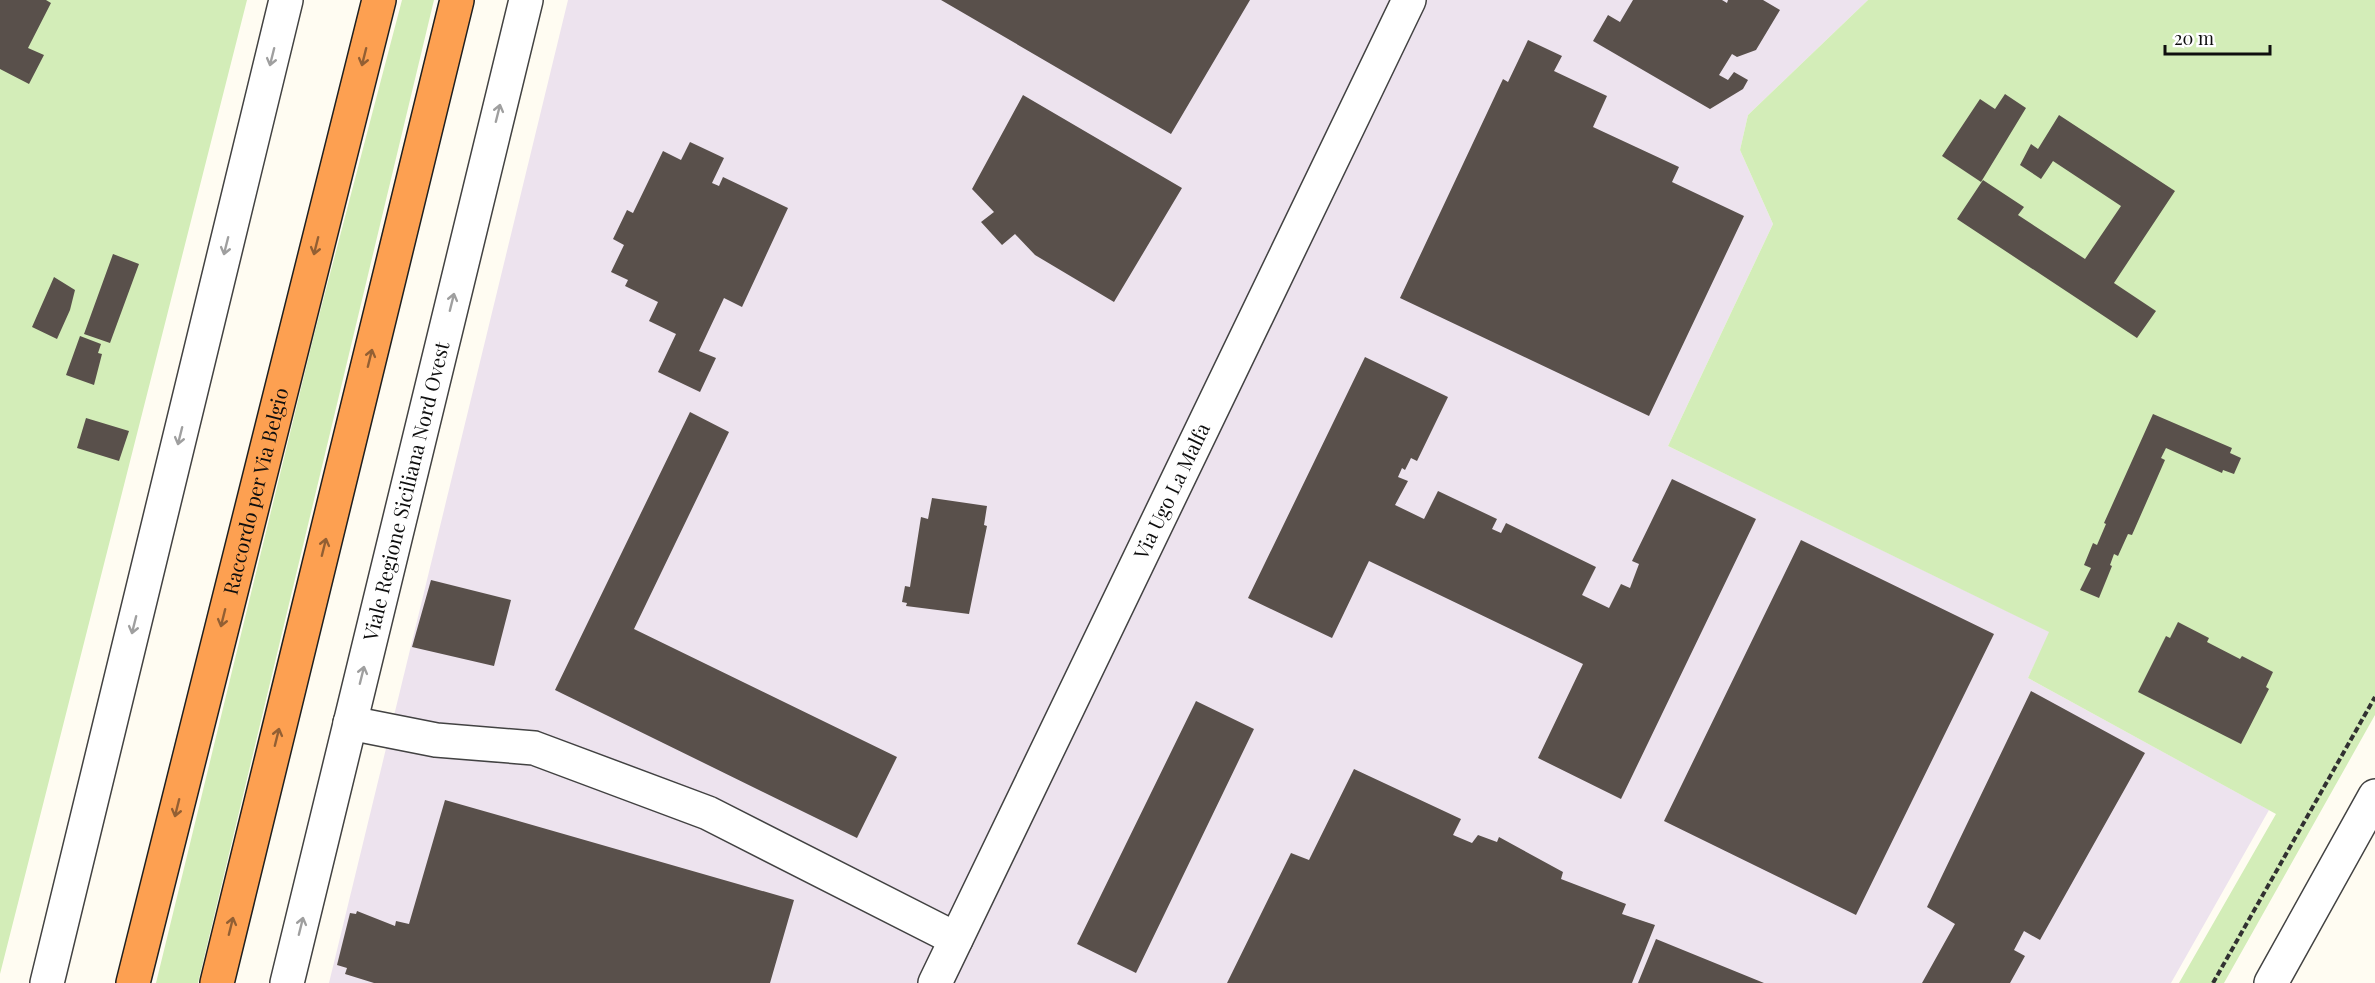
<svg xmlns="http://www.w3.org/2000/svg" width="2375" height="983" font-family="'Playfair Display',serif">
	<style>
		.industrial { fill: #ede3ee }
		.green { fill: #d3edb8 }
		.building { fill: #59504b }
		.lines { fill: none; stroke-linecap: round; stroke-linejoin: round }
		.minor-casing { stroke: #424242; stroke-width: 36 }
		.highway-casing { stroke: #202020; stroke-width: 36 }
		.path { stroke: #313131; stroke-width: 4; stroke-dasharray: 6 3; stroke-linecap: butt }
		.minor { stroke: #fff; stroke-width: 33 }
		.highway { stroke: #fda051; stroke-width: 33 }
		.oneway { stroke: #9f9f9f }
		.oneway2 { stroke: #925f33 }
		.labels { text-anchor: middle; stroke-width: 6; stroke-linejoin: round; paint-order: stroke }
		.street-label { font-size: 20px; fill: #0f0f0f; stroke: #fff }
	</style>
	<rect width="100%" height="100%" fill="#fffcf2"/>
	<path class="industrial" d="M568 0H1868L1748 115 1740 150 1773 224 1668 446 2050 632 2028 678 2269 810 2171 983H329Z"/>
	<path class="green" d="M0 0H247L0 974Z
		M402 0H434L198 983H156L314 335Z
		M1868 0H2375V715L2224 983H2179L2276 814 2028 678 2049 632 1668 446 1773 224 1740 150 1748 115Z"/>
	<path class="building" d="M0 0H46L51 3 28 48 44 55 29 84 0 69Z
		M941 0H1250L1171 134Z
		M1633 0H1722L1727 3 1728 0H1763L1780 10 1756 50 1737 57 1732 54 1719 75 1728 80 1734 72 1748 80 1743 89 1710 109 1593 41 1608 15 1620 22Z
		M1528 40 1562 56 1554 71 1607 96 1593 127 1679 167 1672 182 1744 216 1649 416 1400 298 1503 79 1508 82Z
		M2005 94 2026 108 1981 182 1942 156 1980 99 1995 109Z
		M1023 95 1182 188 1114 302 1035 255 1015 234 1002 245 981 222 994 212 972 189Z
		M2059 115 2175 191 2114 283 2156 311 2137 338 1957 219 1983 180 2024 207 2018 215 2085 259 2121 206 2053 161 2041 179 2020 165 2031 144 2038 149Z
		M690 142 724 158 712 183 719 186 723 177 788 208 742 307 724 298 699 351 716 358 700 392 658 372 676 334 649 321 658 302 625 286 628 280 611 272 624 245 613 239 627 210 633 213 663 151 681 160Z
		M113 254 139 264 110 343 84 334Z
		M54 277 75 290 70 310 57 339 32 327Z
		M80 336 101 344 98 353 102 354 94 385 66 375Z
		M1365 357 1448 397 1417 461 1411 458 1405 470 1402 468 1398 477 1408 481 1395 505 1424 519 1438 491 1497 519 1492 529 1501 533 1506 523 1596 567 1582 595 1609 608 1621 584 1630 588 1639 564 1632 561 1672 479 1756 519 1621 799 1538 758 1583 664 1369 561 1332 638 1248 598Z
		M690 412 729 432 634 629 897 757 857 838 555 690Z
		M2153 414 2232 448 2230 453 2241 458 2234 474 2223 470 2222 473 2166 448 2161 458 2165 460 2132 535 2128 534 2118 556 2114 554 2110 565 2112 566 2099 598 2080 590 2091 568 2084 565 2093 543 2097 545 2106 524 2104 523Z
		M86 418 129 431 119 461 77 448Z
		M932 498 987 506 984 525 987 526 969 614 906 606 907 603 902 602 905 586 910 587 921 517 928 519Z
		M1801 540 1994 634 1856 915 1664 821Z
		M431 580 511 600 494 666 412 647Z
		M2178 622 2209 638 2207 642 2240 659 2242 656 2273 672 2266 687 2269 689 2241 744 2138 692 2166 636 2170 638Z
		M2031 691 2145 753 2040 940 2024 931 2014 950 2025 956 2010 983H1922L1955 924 1927 907Z
		M1196 701 1254 729 1136 973 1077 944Z
		M1354 769 1461 819 1453 835 1472 843 1478 835 1497 842 1499 837 1563 872 1561 879 1626 904 1622 914 1655 925 1632 983H1227L1291 853 1309 860Z
		M445 800 794 900 770 983H374L345 974 347 968 337 965 350 913 356 914 357 911 395 926 396 921 409 924Z
		M1656 939 1764 983H1638Z"/>
	<g class="lines">
		<defs>
			<g id="minor">
				<path d="M350 723 436 740 534 748 708 813 956 939"/>
				<path d="M47 983 286 0"/>
				<path id="s1" d="M287 983 526 0"/>
				<path id="s2" d="M935 983 1409 0"/>
				<path d="M2271 983 2375 796"/>
			</g>
			<g id="highway">
				<path id="s3" d="M133 983 379 0"/>
				<path d="M217 983 457 0"/>
			</g>
		</defs>
		<use href="#minor" class="minor-casing"/>
		<use href="#highway" class="highway-casing"/>
		<path class="path" d="M2213 983 2375 697"/>
		<use href="#minor" class="minor"/>
		<use href="#highway" class="highway"/>
	</g>
	<defs><path id="oneway-shaft" d="M-6 0H5M1.5-3L5.5 0L1.5 3" fill="none" stroke-width="1.6" stroke-linecap="round" stroke-linejoin="round" transform="scale(1.5)"/></defs>
	<g class="oneway">
		<use href="#oneway-shaft" transform="translate(272 57) rotate(104)"/>
		<use href="#oneway-shaft" transform="translate(498 113) rotate(-76)"/>
		<use href="#oneway-shaft" transform="translate(226 246) rotate(104)"/>
		<use href="#oneway-shaft" transform="translate(452 302) rotate(-76)"/>
		<use href="#oneway-shaft" transform="translate(180 436) rotate(104)"/>
		<use href="#oneway-shaft" transform="translate(134 625) rotate(104)"/>
		<use href="#oneway-shaft" transform="translate(362 675) rotate(-76)"/>
		<use href="#oneway-shaft" transform="translate(301 926) rotate(-76)"/>
	</g>
	<g class="oneway2">
		<use href="#oneway-shaft" transform="translate(364 57) rotate(104)"/>
		<use href="#oneway-shaft" transform="translate(316 246) rotate(104)"/>
		<use href="#oneway-shaft" transform="translate(370 358) rotate(-76)"/>
		<use href="#oneway-shaft" transform="translate(324 547) rotate(-76)"/>
		<use href="#oneway-shaft" transform="translate(223 618) rotate(104)"/>
		<use href="#oneway-shaft" transform="translate(277 737) rotate(-76)"/>
		<use href="#oneway-shaft" transform="translate(177 808) rotate(104)"/>
		<use href="#oneway-shaft" transform="translate(231 926) rotate(-76)"/>
	</g>
	<g class="labels">
		<g class="street-label">
			<text dy="7" stroke="none"><textPath href="#s3" startOffset="507">Raccordo per Via Belgio</textPath></text>
			<text dy="7" stroke="none"><textPath href="#s1" startOffset="506">Viale Regione Siciliana Nord Ovest</textPath></text>
			<text dy="7" stroke="none"><textPath href="#s2" startOffset="546">Via Ugo La Malfa</textPath></text>
		</g>
	</g>
	<path d="M2165 45v9h105v-9" fill="none" stroke="#0f0f0f" stroke-width="3"/>
	<text x="2174" y="45" font-size="18" fill="#0f0f0f" stroke="#ffffff" stroke-width="4.5" paint-order="stroke">20 m</text>
</svg>
